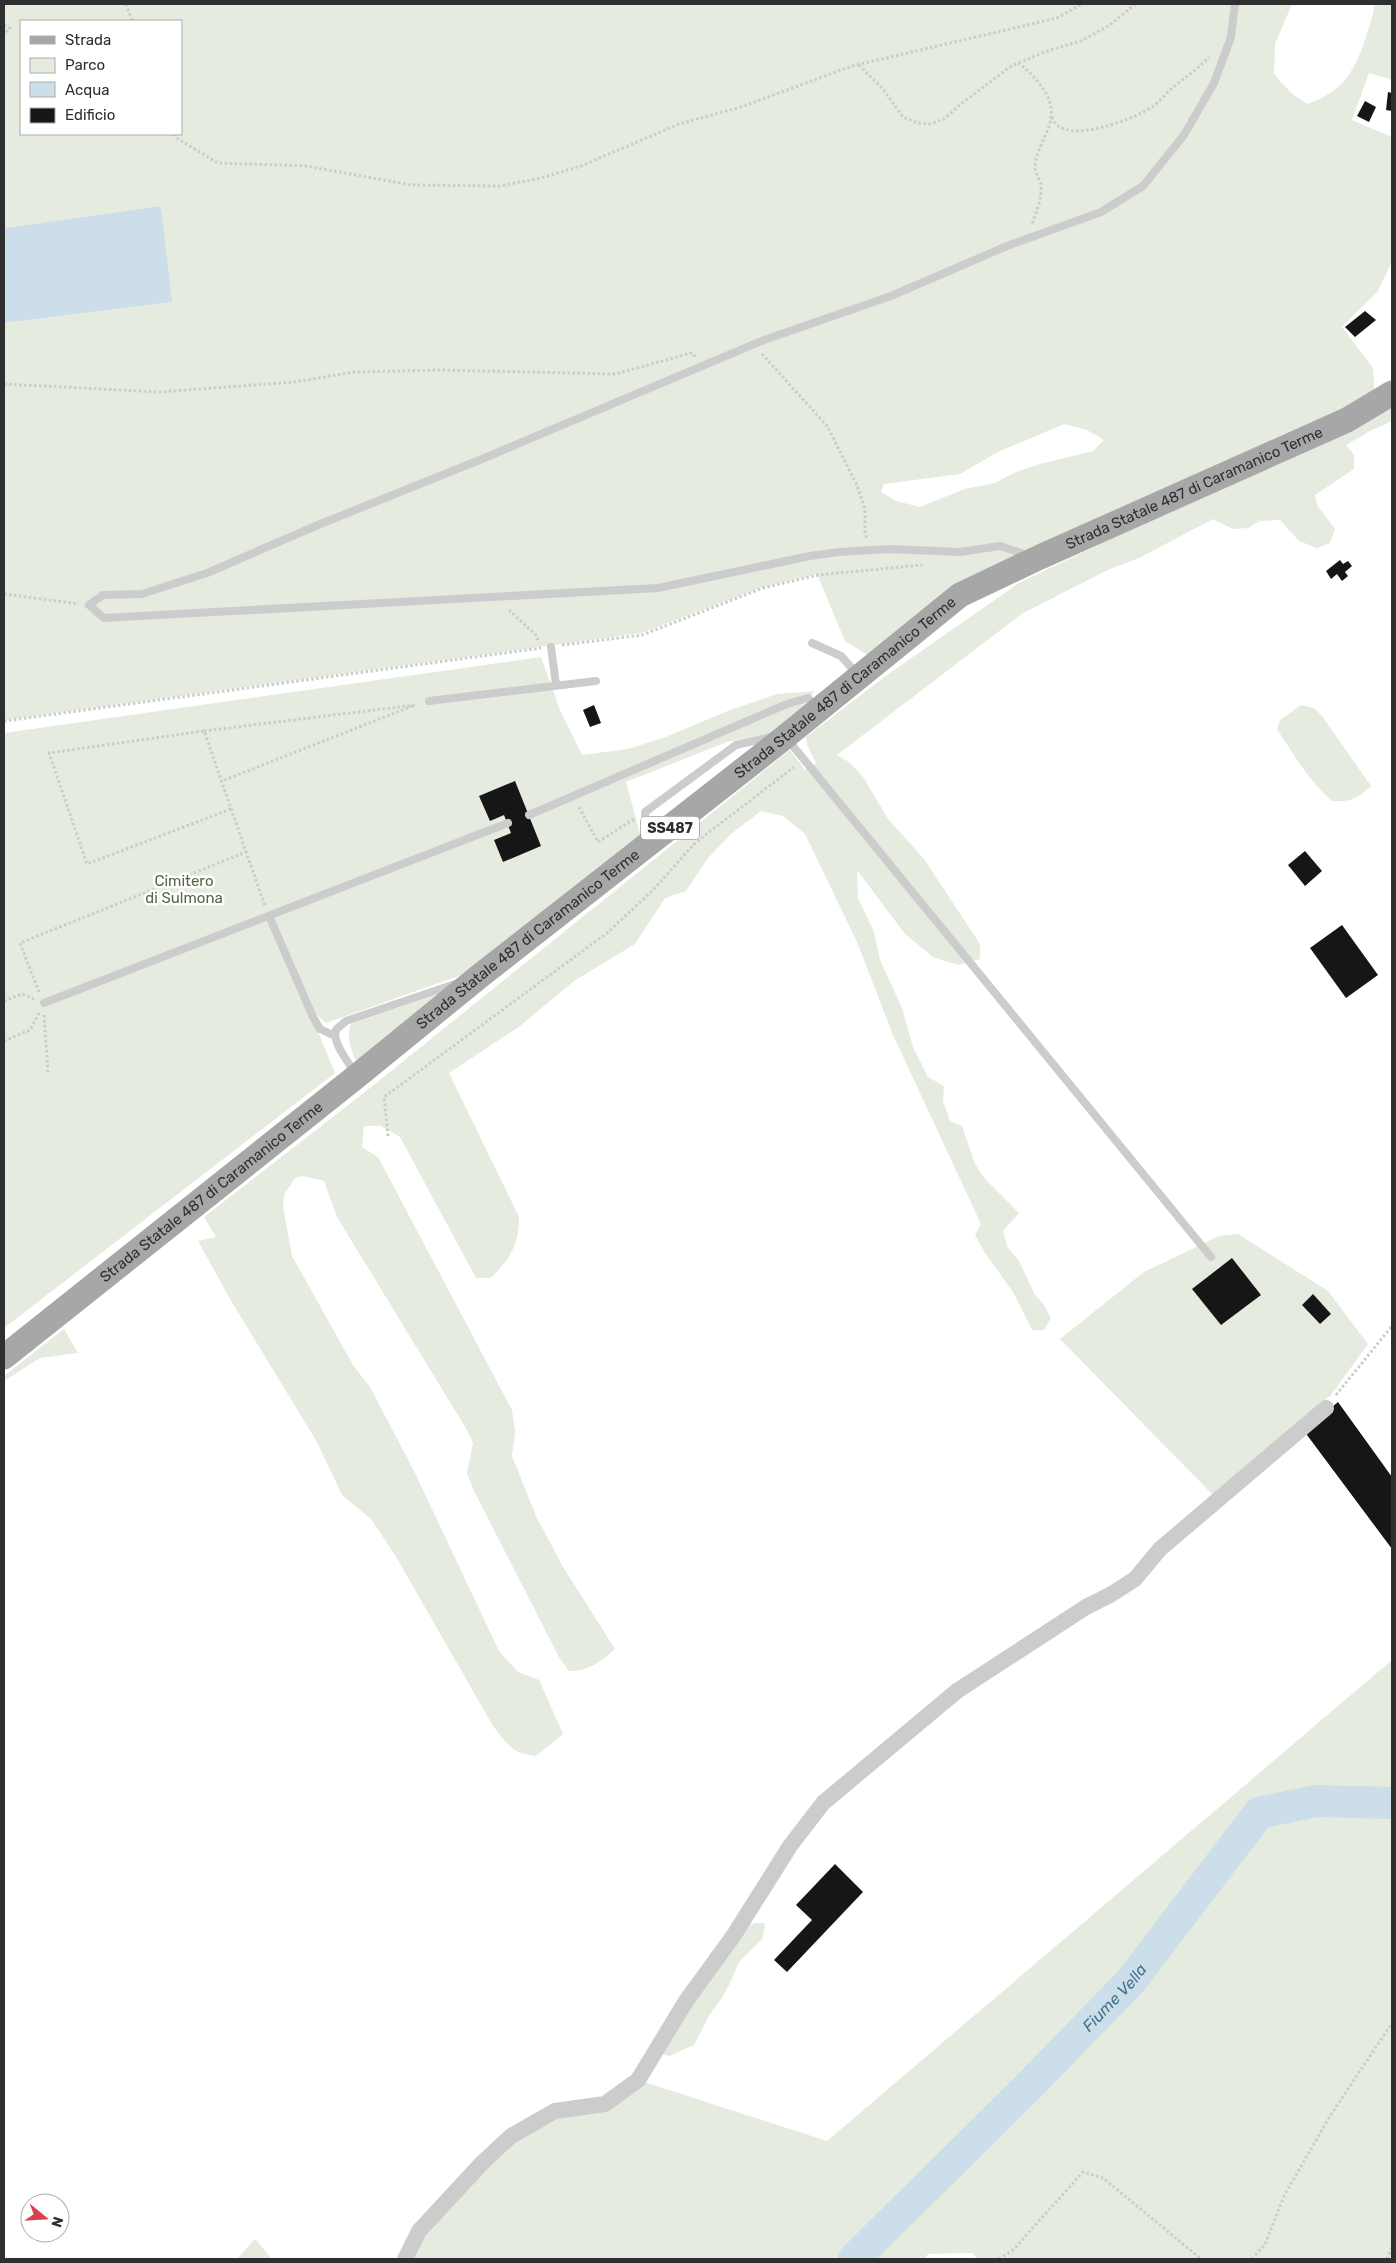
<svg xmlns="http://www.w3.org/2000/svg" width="1396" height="2263" font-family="Rubik,sans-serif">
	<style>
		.green { fill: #e5ebde; fill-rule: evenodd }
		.water { fill: #ccdee9 }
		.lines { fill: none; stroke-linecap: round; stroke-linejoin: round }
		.river { stroke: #ccdee9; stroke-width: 32 }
		.building { fill: #161616 }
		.path { stroke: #ccc; stroke-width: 3; stroke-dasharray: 2.5 2.5; stroke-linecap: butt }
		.service { stroke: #ccc; stroke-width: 8 }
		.minor { stroke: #ccc; stroke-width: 16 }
		.primary { stroke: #a7a7a7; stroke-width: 25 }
		.labels { text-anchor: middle; stroke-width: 5; stroke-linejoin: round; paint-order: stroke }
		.shield { fill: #fff; stroke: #6d6d6d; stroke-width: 1 }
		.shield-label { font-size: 14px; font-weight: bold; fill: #2f2f2f }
		.street-label { font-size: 15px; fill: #2f2f2f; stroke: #fff }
		.park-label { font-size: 15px; fill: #536740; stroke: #fff }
		.water-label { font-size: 16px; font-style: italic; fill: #43708b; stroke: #fff }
	</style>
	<rect width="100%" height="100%" fill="#fff"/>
	<path class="green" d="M4 4H1292L1275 44 1274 74 1291 93 1307 104C1345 91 1355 70 1367 34 1370 24 1374 14 1374 4H1392V80L1369 73 1352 120 1392 137V261L1378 291 1342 327 1373 368 1375 403 1040 557 874 659 845 641 817 574 763 587 641 633 4 720V323L171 302 161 206 4 228ZM21 21H181V134H21ZM1064 424 1087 430 1104 440 1093 451 1040 464 1016 472 995 483 965 489 920 507 896 501 881 492 884 484 960 474 996 453Z
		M1392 404V421L1370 431 1346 445 1354 455V469L1315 495 1317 505 1335 529 1330 543 1317 548 1299 541 1280 520 1260 521 1248 528 1233 529 1213 519 1139 558 1110 569 1023 613 837 755 849 762 863 777 888 819 924 859 980 944V959L958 965 933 957 905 934 857 870 858 898 874 932 880 960 902 1008 913 1047 928 1077 944 1086 943 1101 950 1121 962 1126 975 1164 985 1179 1019 1213 1003 1231 1008 1248 1019 1261 1035 1295 1044 1305 1051 1318 1044 1330H1032L1013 1292 985 1253 975 1235 981 1224 893 1035 857 942 805 834 783 816 761 811 731 834 708 858 686 891 665 898 635 944 574 981 520 1026 449 1073 519 1217C519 1245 510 1259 491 1278H476L400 1137 381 1126H364L362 1147 378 1157 512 1410 515 1432 512 1456 536 1516 563 1567 615 1649C602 1661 588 1672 569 1671L560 1659 474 1491 467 1473 473 1443 467 1430 337 1217 324 1181 303 1176 295 1178 284 1195 283 1207 292 1256 353 1365 370 1387 414 1471 499 1651 518 1672 539 1680 563 1734 536 1756C511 1753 508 1745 493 1726L395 1555 371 1519 342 1495 317 1442 230 1299 198 1241 216 1237 204 1217 365 1092 790 750 805 770 816 763 807 745 806 737 887 675 1019 583Z
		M541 657 560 710 582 755 628 749 666 737 725 712 777 694 814 691 804 710 778 732 727 742 626 782 641 837 481 968 326 1023 317 1015 312 1017 335 1073 4 1328V733Z
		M1301 705 1314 708 1322 716 1371 786C1358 799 1349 802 1332 801 1309 781 1294 755 1277 729L1280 720Z
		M453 989 359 1068C353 1053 345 1040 351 1024Z
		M1238 1234 1328 1291 1368 1344 1331 1395 1213 1495 1060 1339 1144 1272 1219 1236Z
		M64 1329 78 1353 40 1358 4 1381V1376Z
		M1392 1660V2259H978L972 2253 928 2254 925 2259H405L511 2136 555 2111 605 2105 638 2080 827 2141Z
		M754 1923H764L765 1927 762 1939 739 1962 730 1983 722 1998 710 2014 694 2045 669 2056 661 2054 666 2038 746 1927Z
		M255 2239 272 2259H237Z"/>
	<path class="water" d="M161 206 172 302 4 323V228Z"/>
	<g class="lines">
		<path class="river" id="s1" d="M854 2259 1028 2087 1131 1981 1259 1813 1316 1801 1392 1803"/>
	</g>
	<path class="building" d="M1388 92 1392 93V111L1386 110Z
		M1365 101 1376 107 1369 122 1357 116Z
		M1365 311 1376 320 1355 337 1345 327Z
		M1340 560 1343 564 1348 561 1352 566 1345 572 1348 576 1342 581 1337 574 1331 579 1326 571Z
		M594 705 601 723 590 727 583 710Z
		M515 781 541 846 503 862 494 840 511 833 504 815 490 821 479 796Z
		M1305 851 1322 871 1305 886 1288 865Z
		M1342 925 1378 975 1346 998 1310 948Z
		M1232 1258 1261 1295 1221 1325 1192 1289Z
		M1313 1294 1331 1314 1320 1324 1302 1305Z
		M1338 1402 1392 1477V1549L1304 1431Z
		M835 1864 863 1892 787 1972 774 1960 812 1920 796 1905Z"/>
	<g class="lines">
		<path class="path" d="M126 4 132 21
			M4 25 10 28 4 34
			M1018 63C1033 74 1055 97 1051 117 1049 133 1037 148 1035 165 1034 173 1041 180 1041 187 1042 200 1036 212 1032 224
			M859 65 882 88 903 117 918 123 930 124 944 119 961 104 1011 66 1050 50 1081 41 1110 25 1135 4
			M1052 117C1061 148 1134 119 1152 107 1159 102 1165 95 1171 89 1184 78 1198 69 1209 57
			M174 134 175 137 218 163 306 166 411 185 500 186 541 178 581 166 679 124 741 107 852 66 1057 18 1082 4
			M762 354 827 426 856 483 865 509V532L867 539
			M4 384 159 392 294 382 355 372 440 370 615 374 691 353 694 354 695 357
			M4 594 79 604
			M509 610 536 635 539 643
			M562 645 642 635 763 588 818 575 922 565
			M4 721 541 648
			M204 731 415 705 222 781
			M579 807 598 842 634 819
			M231 809 87 864 49 753 204 731 265 906
			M39 992 20 943 246 852
			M4 1001 22 994 34 999
			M44 1015 48 1073
			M4 1041 30 1030 39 1013
			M388 1136 384 1097 607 933 653 890 695 843 794 767
			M1336 1395 1392 1326
			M999 2259 1013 2250 1083 2172 1103 2178 1201 2259
			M1252 2259 1265 2244 1285 2194 1330 2116 1392 2023
			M1387 2259 1392 2247"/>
		<path class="service" d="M1027 555 1000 546 960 552 889 549 839 552 810 556 658 588 104 618 89 605 103 595 142 594 207 573 318 525 482 459 764 340 891 296 1007 246 1101 212 1143 186 1184 135 1214 83 1231 37 1235 4
			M812 643 841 656 858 675
			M551 647 556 685
			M429 701 596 681
			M788 740 1211 1257
			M529 815 787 704 808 698 817 707
			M647 839 645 812 736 745 771 737
			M269 916 313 1017 320 1029 335 1036
			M44 1003 508 823
			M356 1074C350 1065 331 1041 336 1030 338 1027 343 1024 346 1021L458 983"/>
		<path class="minor" d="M405 2259 419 2231 482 2163 511 2136 555 2111 605 2104 638 2080 686 2001 734 1935 790 1846 823 1803 957 1691 1086 1607 1110 1595 1135 1579 1160 1549 1326 1408"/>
		<path class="primary" id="s2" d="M4 1357 357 1076 481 975 780 741 960 595 1040 557 1347 420 1392 393"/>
	</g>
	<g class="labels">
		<rect class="shield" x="641" y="816.5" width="58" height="23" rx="4"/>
		<g class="shield-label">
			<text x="670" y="833">SS487</text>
		</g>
		<g class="street-label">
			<text dy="5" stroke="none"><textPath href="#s2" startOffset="1480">Strada Statale 487 di Caramanico Terme</textPath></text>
			<text dy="5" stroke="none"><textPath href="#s2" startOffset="1075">Strada Statale 487 di Caramanico Terme</textPath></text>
			<text dy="5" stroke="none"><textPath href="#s2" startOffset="670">Strada Statale 487 di Caramanico Terme</textPath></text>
			<text dy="5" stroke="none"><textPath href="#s2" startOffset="265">Strada Statale 487 di Caramanico Terme</textPath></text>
		</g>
		<g class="park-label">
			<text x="184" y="886">Cimitero<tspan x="184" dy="17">di Sulmona</tspan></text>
		</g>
		<g class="water-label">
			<text dy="6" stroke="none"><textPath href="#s1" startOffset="369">Fiume Vella</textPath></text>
		</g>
	</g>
	<rect width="1396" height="2263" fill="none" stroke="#2f2f2f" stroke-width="10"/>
	<rect x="20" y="20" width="162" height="115" fill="#ffffff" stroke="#acacac"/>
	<rect x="30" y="36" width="25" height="8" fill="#a7a7a7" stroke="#acacac"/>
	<text x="65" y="45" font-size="15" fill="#2f2f2f">Strada</text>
	<rect x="30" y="58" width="25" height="15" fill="#e5ebde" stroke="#acacac"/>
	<text x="65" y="70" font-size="15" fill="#2f2f2f">Parco</text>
	<rect x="30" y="82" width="25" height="15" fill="#ccdee9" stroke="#acacac"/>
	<text x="65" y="95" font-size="15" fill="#2f2f2f">Acqua</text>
	<rect x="30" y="108" width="25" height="15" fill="#161616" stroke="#acacac"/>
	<text x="65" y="120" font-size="15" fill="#2f2f2f">Edificio</text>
	<g transform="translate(45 2218) rotate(108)"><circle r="24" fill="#ffffff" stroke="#acacac"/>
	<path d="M0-4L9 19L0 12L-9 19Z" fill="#d7404c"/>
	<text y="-8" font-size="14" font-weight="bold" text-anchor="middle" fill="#2f2f2f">N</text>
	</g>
</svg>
